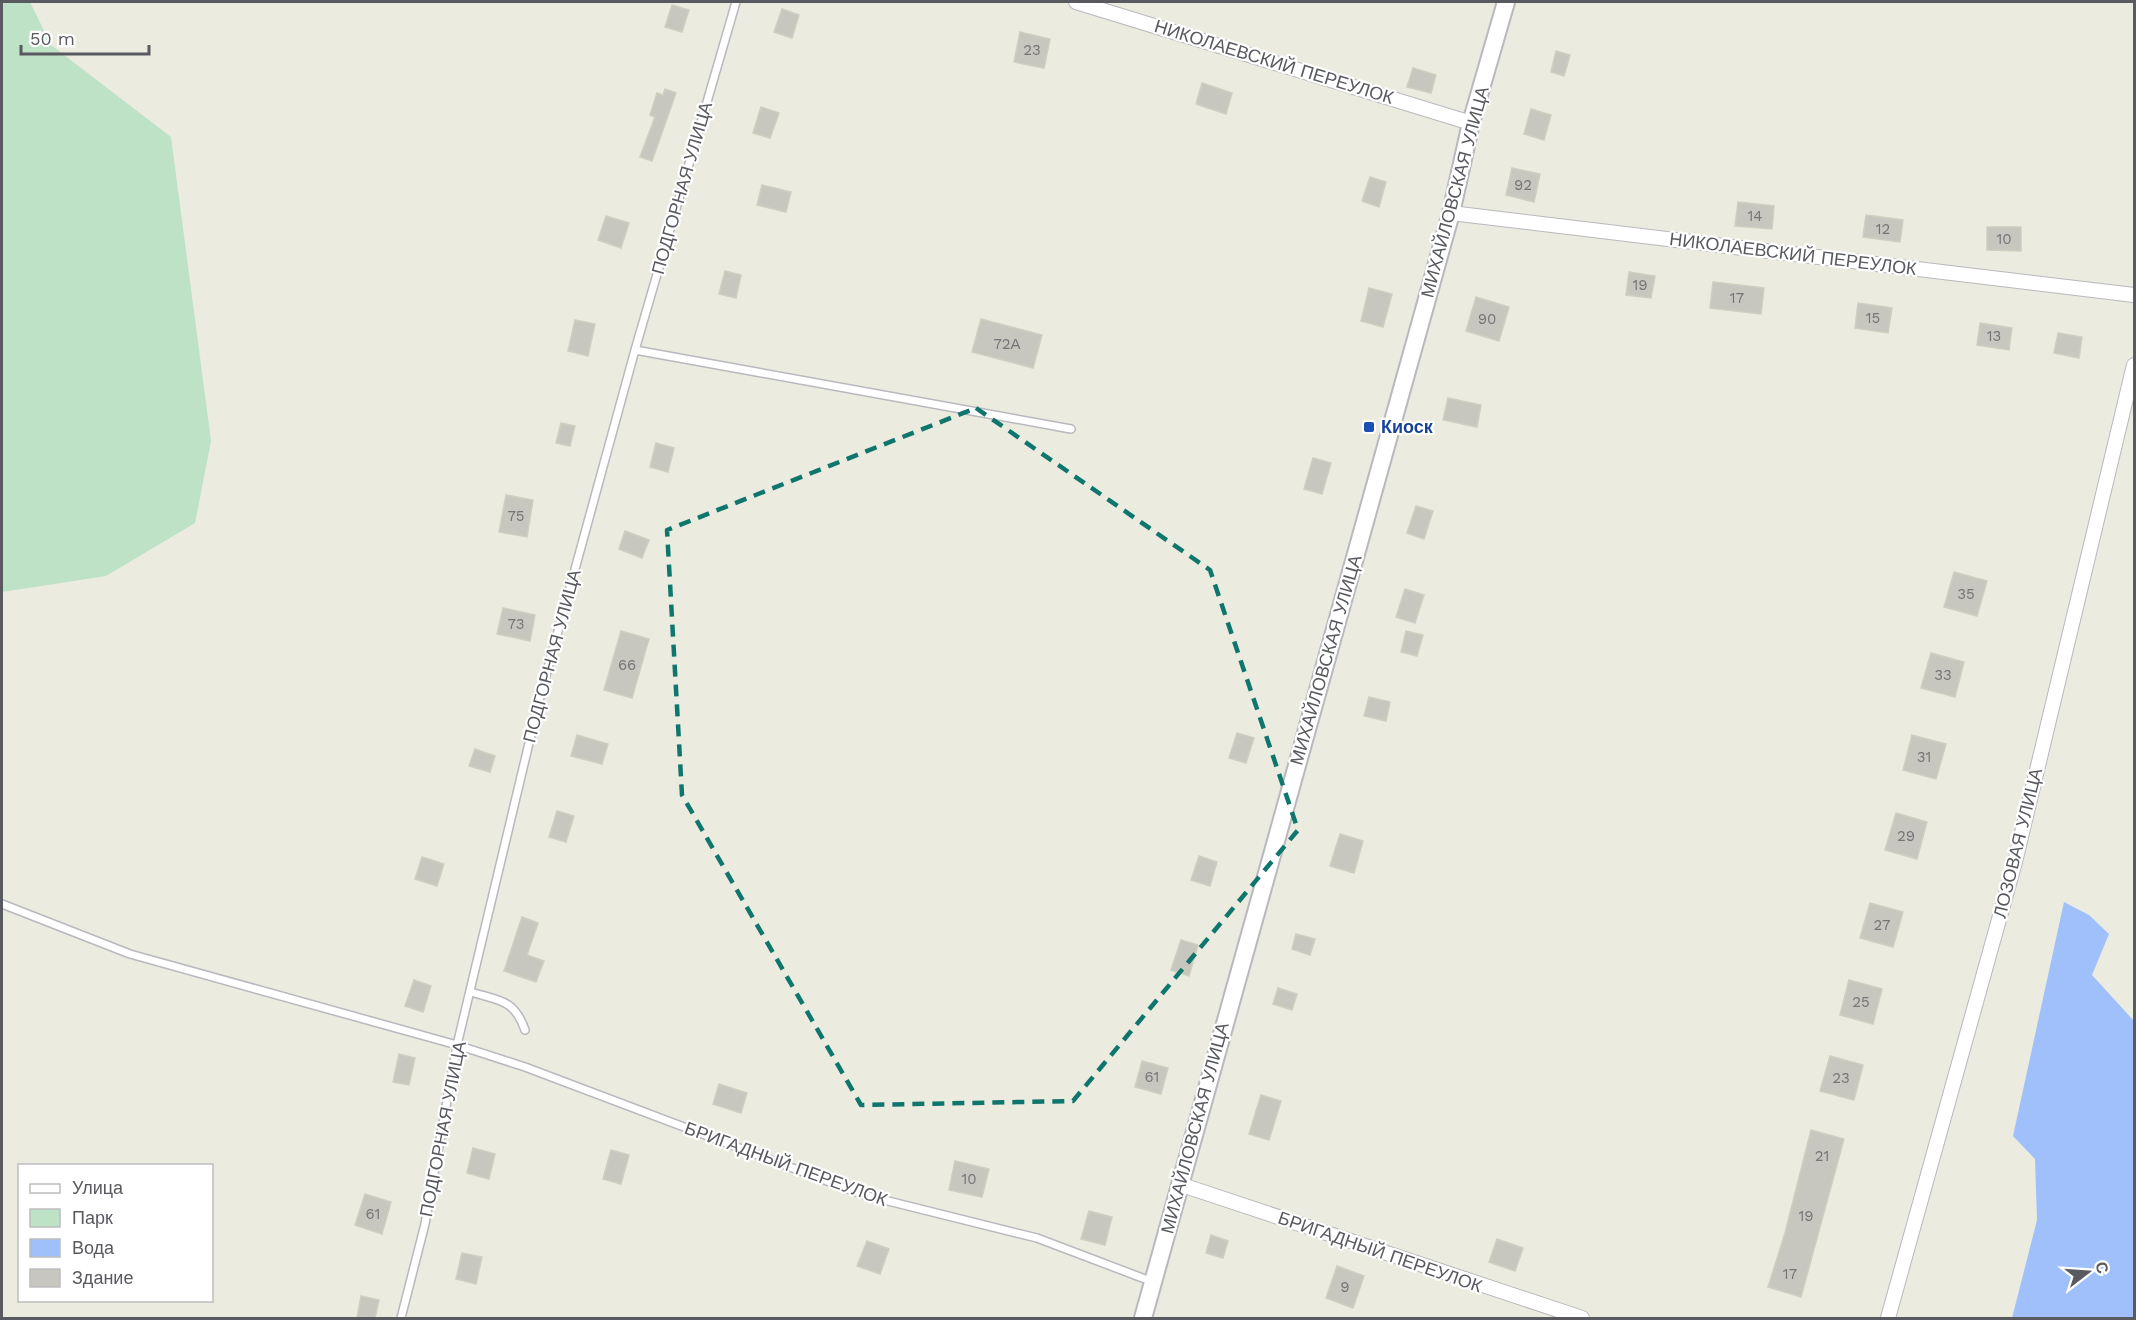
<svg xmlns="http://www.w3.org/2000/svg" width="2136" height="1320" font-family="'Work Sans',sans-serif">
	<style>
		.green { fill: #bde2c5 }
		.water { fill: #a0c0fb }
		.building { fill: #c8c7bf; stroke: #cfcebf; stroke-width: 1.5 }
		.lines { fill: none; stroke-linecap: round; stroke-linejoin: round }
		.service-casing { stroke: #b8b8be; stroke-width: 10 }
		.minor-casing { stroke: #b8b8be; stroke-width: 16 }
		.tertiary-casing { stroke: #b8b8be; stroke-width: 20 }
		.service { stroke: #fff; stroke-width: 7 }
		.minor { stroke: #fff; stroke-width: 14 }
		.tertiary { stroke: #fff; stroke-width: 16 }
		.marked { fill: none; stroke: #0f766e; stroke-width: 4.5; stroke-dasharray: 12 8; stroke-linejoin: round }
		.transit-dot { fill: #1a4fb4; stroke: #fff; stroke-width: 2 }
		.labels { text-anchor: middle; stroke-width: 4.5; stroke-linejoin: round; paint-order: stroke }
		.number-label { font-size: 15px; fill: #757578 }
		.street-label { font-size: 18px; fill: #595a60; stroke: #fff }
		.transit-label { font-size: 18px; font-weight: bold; fill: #164399; stroke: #fff; text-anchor: start }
	</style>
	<rect width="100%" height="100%" fill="#ebebe0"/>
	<path class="green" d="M2 2H30L51 45 171 137 211 441 195 523 106 576 2 592Z"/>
	<path class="water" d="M2064 902 2089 915 2109 934 2092 975 2134 1021V1318H2012L2037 1220 2035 1159 2013 1136Z"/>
	<path class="building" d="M672 5 689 10 682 32 665 27Z
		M782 9 799 15 792 38 774 32Z
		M1020 32 1050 39 1044 68 1014 62Z
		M1556 51 1570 55 1564 76 1551 72Z
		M1413 68 1436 75 1431 93 1407 87Z
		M1202 83 1232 93 1226 114 1196 104Z
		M665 89 676 93 652 161 640 157 655 117 650 115 657 93 663 95Z
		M761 107 779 113 770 138 753 133Z
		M1531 109 1551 115 1544 140 1524 134Z
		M1512 168 1540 174 1534 202 1506 195Z
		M1370 177 1386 182 1379 207 1362 201Z
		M762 185 791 192 786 212 757 205Z
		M1738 202 1774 206 1772 229 1735 226Z
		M1866 215 1903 220 1900 242 1863 237Z
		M606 216 629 223 621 248 598 240Z
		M1987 227H2021V251L1987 250Z
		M725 271 741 275 736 298 719 294Z
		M1629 272 1655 276 1651 298 1626 295Z
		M1713 282 1764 288 1761 314 1710 308Z
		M1369 288 1392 294 1383 327 1361 321Z
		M1476 297 1509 307 1499 341 1466 331Z
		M1858 303 1892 308 1888 333 1855 328Z
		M981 319 1042 335 1033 368 972 352Z
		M575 320 595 324 588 356 568 351Z
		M1980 323 2012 328 2009 350 1977 345Z
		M2058 333 2082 337 2079 358 2054 353Z
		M1448 398 1481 405 1477 427 1443 420Z
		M561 423 575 426 570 446 556 443Z
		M656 443 674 448 668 472 650 467Z
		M1313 458 1331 463 1322 494 1304 489Z
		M506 495 533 500 527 537 499 532Z
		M1416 506 1433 511 1424 539 1407 533Z
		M625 531 649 540 642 558 619 549Z
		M1954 572 1987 581 1977 616 1944 607Z
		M1405 589 1424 595 1415 623 1396 617Z
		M503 608 535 615 530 641 497 634Z
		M621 631 649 639 632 698 604 690Z
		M1406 631 1423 635 1417 656 1401 652Z
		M1931 653 1964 662 1955 697 1921 688Z
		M1369 697 1390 702 1386 721 1364 716Z
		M1237 733 1254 738 1246 763 1229 758Z
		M577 735 608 744 602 764 571 756Z
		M1912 735 1946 744 1936 779 1903 770Z
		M475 749 495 756 490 772 469 766Z
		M557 811 574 816 566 842 549 837Z
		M1896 813 1927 822 1917 859 1885 850Z
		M1340 834 1363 841 1354 873 1330 866Z
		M1199 856 1217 862 1210 886 1191 880Z
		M422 857 444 864 437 886 415 879Z
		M1870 903 1903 912 1893 947 1860 938Z
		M522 917 538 923 527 955 544 961 536 982 504 971Z
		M1296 934 1315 939 1310 955 1292 949Z
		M1181 940 1198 945 1189 976 1171 970Z
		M414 980 431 986 423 1012 405 1006Z
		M1849 980 1882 989 1873 1024 1840 1015Z
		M1278 988 1297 994 1292 1010 1273 1004Z
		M399 1054 415 1058 409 1085 393 1082Z
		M1830 1056 1863 1065 1854 1100 1820 1091Z
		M1142 1061 1168 1068 1161 1094 1135 1087Z
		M719 1084 747 1093 741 1113 713 1104Z
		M1261 1095 1281 1101 1269 1140 1249 1134Z
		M1811 1130 1844 1139 1801 1297 1768 1287 1785 1233Z
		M473 1148 495 1154 489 1179 467 1173Z
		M611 1150 629 1155 621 1184 603 1179Z
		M955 1161 989 1169 982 1197 949 1190Z
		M365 1194 391 1202 382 1234 355 1225Z
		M1089 1211 1112 1217 1105 1245 1081 1239Z
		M1211 1235 1228 1241 1223 1258 1206 1253Z
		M1497 1239 1523 1248 1515 1271 1489 1262Z
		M867 1241 889 1249 880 1274 857 1266Z
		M462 1253 482 1257 476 1284 456 1279Z
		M1337 1266 1364 1276 1353 1308 1326 1298Z
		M361 1296 379 1300 375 1318H357Z"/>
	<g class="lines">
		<defs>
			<path id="service" d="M635 350 1071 429
				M2 904 130 954 457 1045 525 1067 864 1195 1037 1238 1153 1282
				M471 992C500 1001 514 999 525 1030
				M401 1318 425 1224 457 1045 540 697 635 350 736 2"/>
			<path id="minor" d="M1076 2 1471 123
				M1451 213 2134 295
				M1179 1184 1582 1318
				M1888 1318 2015 862 2134 365"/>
			<path id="tertiary" d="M1143 1318 1451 213 1471 123 1506 2"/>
		</defs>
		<use href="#service" class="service-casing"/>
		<use href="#minor" class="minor-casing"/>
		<use href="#tertiary" class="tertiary-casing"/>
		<use href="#service" class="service"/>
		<use href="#minor" class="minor"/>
		<use href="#tertiary" class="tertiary"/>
	</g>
	<path class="marked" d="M976 408 1210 570 1298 830 1073 1101 861 1105 682 795 667 530Z"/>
	<rect class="transit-dot" x="1363" y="421" width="12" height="12" rx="3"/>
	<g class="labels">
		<g class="number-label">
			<text x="1032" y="55">23</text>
			<text x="1523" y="190">92</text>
			<text x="1755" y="221">14</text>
			<text x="1883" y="234">12</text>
			<text x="2004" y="244">10</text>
			<text x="1640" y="290">19</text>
			<text x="1737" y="303">17</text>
			<text x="1873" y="323">15</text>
			<text x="1487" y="324">90</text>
			<text x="1994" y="341">13</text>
			<text x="1007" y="349">72А</text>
			<text x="516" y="521">75</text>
			<text x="1966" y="599">35</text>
			<text x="516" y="629">73</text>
			<text x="627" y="670">66</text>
			<text x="1943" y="680">33</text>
			<text x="1924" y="762">31</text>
			<text x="1906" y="841">29</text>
			<text x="1882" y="930">27</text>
			<text x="1861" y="1007">25</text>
			<text x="1152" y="1082">61</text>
			<text x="1841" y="1083">23</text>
			<text x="1822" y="1161">21</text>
			<text x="969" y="1184">10</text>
			<text x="373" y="1219">61</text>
			<text x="1806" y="1221">19</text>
			<text x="1790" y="1279">17</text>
			<text x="1345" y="1292">9</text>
		</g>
		<g class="street-label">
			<text transform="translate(1274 62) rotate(17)" y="6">НИКОЛАЕВСКИЙ ПЕРЕУЛОК</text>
			<text transform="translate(682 188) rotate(-74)" y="6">ПОДГОРНАЯ УЛИЦА</text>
			<text transform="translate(1455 192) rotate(-75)" y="6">МИХАЙЛОВСКАЯ УЛИЦА</text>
			<text transform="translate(1793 254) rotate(7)" y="6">НИКОЛАЕВСКИЙ ПЕРЕУЛОК</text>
			<text transform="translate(552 656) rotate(-75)" y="6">ПОДГОРНАЯ УЛИЦА</text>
			<text transform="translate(1326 660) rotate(-74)" y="6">МИХАЙЛОВСКАЯ УЛИЦА</text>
			<text transform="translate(2018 843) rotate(-76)" y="6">ЛОЗОВАЯ УЛИЦА</text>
			<text transform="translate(1195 1128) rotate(-75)" y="6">МИХАЙЛОВСКАЯ УЛИЦА</text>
			<text transform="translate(443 1129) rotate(-79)" y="6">ПОДГОРНАЯ УЛИЦА</text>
			<text transform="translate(786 1164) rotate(20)" y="6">БРИГАДНЫЙ ПЕРЕУЛОК</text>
			<text transform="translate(1380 1252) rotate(19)" y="6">БРИГАДНЫЙ ПЕРЕУЛОК</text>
		</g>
		<g class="transit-label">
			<text x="1381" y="433">Киоск</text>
		</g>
	</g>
	<rect width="2136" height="1320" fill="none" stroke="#595a60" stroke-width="6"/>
	<rect x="18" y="1164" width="195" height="138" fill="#ffffff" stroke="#bdbdbf" stroke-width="1.5"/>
	<rect x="30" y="1184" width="30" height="9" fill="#ffffff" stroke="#bdbdbf" stroke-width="1.5"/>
	<text x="72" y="1194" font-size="18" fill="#595a60">Улица</text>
	<rect x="30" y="1209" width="30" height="18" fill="#bde2c5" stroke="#bdbdbf" stroke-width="1.5"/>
	<text x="72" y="1224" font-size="18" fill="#595a60">Парк</text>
	<rect x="30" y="1239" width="30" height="18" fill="#a0c0fb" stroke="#bdbdbf" stroke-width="1.5"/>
	<text x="72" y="1254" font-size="18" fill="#595a60">Вода</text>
	<rect x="30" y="1269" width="30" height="18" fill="#c8c7bf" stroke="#bdbdbf" stroke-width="1.5"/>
	<text x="72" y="1284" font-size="18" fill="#595a60">Здание</text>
	<g transform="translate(2088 1272) rotate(73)" stroke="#ffffff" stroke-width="4.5" paint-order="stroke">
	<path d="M0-4.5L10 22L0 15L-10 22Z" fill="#595a60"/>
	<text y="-9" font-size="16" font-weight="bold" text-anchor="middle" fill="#595a60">С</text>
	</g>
	<path d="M21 45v9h128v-9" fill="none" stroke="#595a60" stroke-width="3"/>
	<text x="30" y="45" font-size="18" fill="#595a60" stroke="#ffffff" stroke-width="4.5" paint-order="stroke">50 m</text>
</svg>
